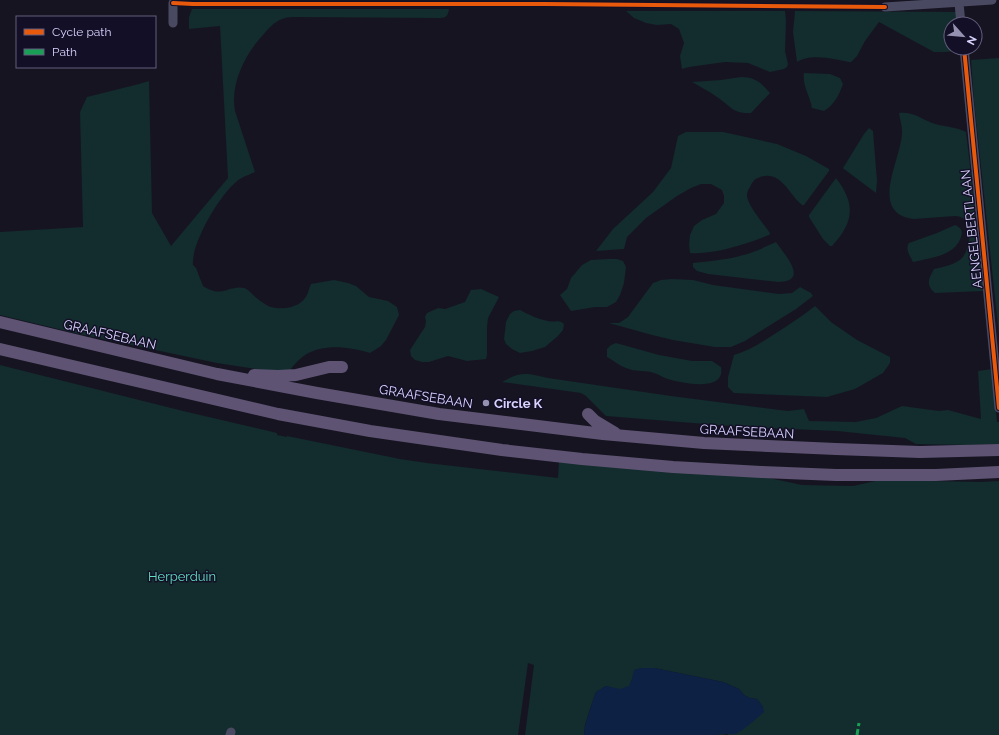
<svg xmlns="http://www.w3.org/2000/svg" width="999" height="735" font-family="Raleway,sans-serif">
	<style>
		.green { fill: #132c2d }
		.water { fill: #0d2144 }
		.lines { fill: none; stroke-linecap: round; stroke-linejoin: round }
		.minor { stroke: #4a4962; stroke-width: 9 }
		.major { stroke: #5e5373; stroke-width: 12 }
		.quiet { stroke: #1a9f57; stroke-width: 3; stroke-dasharray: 6 3; stroke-linecap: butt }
		.cycleway-casing { stroke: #130f26; stroke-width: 6 }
		.cycleway { stroke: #e8590c; stroke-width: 4 }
		.poi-dot { fill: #9591b1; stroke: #130f26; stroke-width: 1.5 }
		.labels { text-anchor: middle; stroke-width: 3; stroke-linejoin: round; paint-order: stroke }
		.street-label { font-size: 13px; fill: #d9d4ff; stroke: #130f26 }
		.poi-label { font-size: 13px; font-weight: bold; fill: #d9d4ff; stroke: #130f26; text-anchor: start }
		.park-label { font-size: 13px; fill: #5fe0c0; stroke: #130f26 }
	</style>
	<rect width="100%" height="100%" fill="#161421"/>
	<path class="green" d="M192 9H449C448 15 447 18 440 18L297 17C292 17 287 17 282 19 274 22 268 29 263 35 245 54 230 84 235 111L255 172C249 175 241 177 236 182 220 195 191 243 193 265L196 268 203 286C206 288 210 290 214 291 223 294 233 285 244 288 250 290 253 296 258 299 262 302 267 306 271 307 282 310 298 308 305 298 308 295 309 288 311 284L334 280 348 283 356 286 369 297 388 301 397 307 399 315 386 340 381 346 370 353C350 347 324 343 305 355 299 359 294 365 289 371L275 372 217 363 79 334 0 315V232L83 227 80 112 87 97 139 84 149 81 152 213 171 246 228 178 220 26 189 29V17Z
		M626 11H785L786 21 785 51 788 64 787 67 784 69 770 72 748 63 725 62 689 67 682 69 680 56 684 43 679 29 671 24 657 25 646 23 634 18Z
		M795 11 962 12 963 24H951V48H955L954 51 946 52H934L879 22 865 41 857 56 851 62H849C834 59 811 53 797 62L793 32Z
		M999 58V335L974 101 971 60Z
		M804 73 830 74 840 78 843 84C839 95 835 104 824 111L812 108C810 96 802 85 804 73Z
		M741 77C755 77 762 83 770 93L751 113C732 114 731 106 717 97 709 91 700 87 692 82L721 80Z
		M899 113C913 111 923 120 935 124 946 127 956 127 966 132 973 185 976 238 983 291L935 293C925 284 929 279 934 269 943 267 954 265 961 259 969 252 974 226 964 219 962 217 958 216 955 216L914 219C867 213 902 159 902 132 902 126 900 119 899 113Z
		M869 128 873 131 877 181 876 193 844 169 843 168 864 134Z
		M686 132H723L777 144 806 156 829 169V171L804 205H802C792 197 787 184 776 178 770 175 764 175 758 178 754 179 752 183 750 187 748 190 747 192 747 196 748 206 764 224 770 233L769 235C747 244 713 255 690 253L689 245 690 235 694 226 702 220 716 214 724 203V196L722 190 711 184H701L691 188 677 196 646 218 627 237 624 249 596 251 613 229 653 192 671 168 678 136Z
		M836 178C856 204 854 222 832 246H830L823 239 809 217V215Z
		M955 225C961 228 963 230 961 237 955 256 930 258 913 262 910 256 905 249 909 243L937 233Z
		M776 242C785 255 810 282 778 282L708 274 697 271 693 267V263C713 261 734 259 753 252 761 249 769 245 776 242Z
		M608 259H617L623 261 626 267 624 283 620 295 616 302 607 307H595L571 311 560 295 567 289 571 278 582 265 591 260Z
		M672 279 693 280 713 285 779 294 792 293 800 287 811 293 813 296 796 309 756 334 745 341 731 347H715L673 340 652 335 609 323H619L628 317 653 283 661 280Z
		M481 289 499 297 488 318 487 327V355L486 359 467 361 448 356 429 362H422L415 360 411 356 410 350 425 327 426 321 425 317 427 313 438 308 445 309 465 302 471 290Z
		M815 306 831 322 857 340 890 357V363L883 373 855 389 827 397 734 393 728 387V377L734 355C748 351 761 343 773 335 787 326 801 317 815 306Z
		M520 310C529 315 538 319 548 321 554 323 558 319 564 324L563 330 558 336 545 347 532 351 520 353 512 349 506 344 504 339 506 322 510 314 514 311Z
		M616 343 659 355 692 361H712L721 367C726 393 681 383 668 379 663 378 659 374 654 373 646 370 637 372 629 369 621 367 614 361 607 357V349L611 345Z
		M0 365 183 411 277 433V435L287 437V436L400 459 427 463 558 478 559 462 769 478 802 485 853 486 880 480 981 482 999 481V735H716L721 734 727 735 763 707 757 699 750 698 744 695 739 689 723 682 654 668H642L635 670 630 686 620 690 606 686 596 692 592 703 585 725 584 735H525L534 665 528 663 518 735H0Z
		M992 369 997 422H999V444L965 445 916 444 905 438 837 431 743 427 606 416 586 396 581 393 502 382C520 371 528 373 548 378L671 396 788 411 804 409 809 421 856 422 876 418 902 406 939 411 948 410 981 419 978 371Z"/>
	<path class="water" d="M642 668H654L723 682 739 689 744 695 750 698 757 699 763 707 764 712C757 718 743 731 735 734 728 735 722 733 716 735H584L585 726 592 703 596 692 606 686 620 689 629 686 632 679 634 670Z"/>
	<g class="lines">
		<path class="minor" d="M959 3 961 24
			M885 7 992 0
			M173 23V3
			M964 48 999 408
			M230 735 231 732"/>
		<path class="major" d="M0 322 217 374 317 393 439 414 603 434 704 443 836 449 920 452 999 450
			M0 349 278 414 370 431 502 450 582 459 673 467 761 472 836 475H936L999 472
			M254 375 278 376 296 375 329 367H342
			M588 414 595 421 615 433"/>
		<path class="quiet" d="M857 735 859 723"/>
		<defs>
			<path id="cycleway" d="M173 3 193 4H545L885 7
				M964 48 999 408"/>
		</defs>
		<use href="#cycleway" class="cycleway-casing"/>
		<use href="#cycleway" class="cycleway"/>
	</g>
	<circle class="poi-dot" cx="486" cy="403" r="4"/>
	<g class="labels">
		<g class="street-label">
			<text transform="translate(971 229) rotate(-96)" y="5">AENGELBERTLAAN</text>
			<text transform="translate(110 334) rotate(13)" y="5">GRAAFSEBAAN</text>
			<text transform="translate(426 396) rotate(9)" y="5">GRAAFSEBAAN</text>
			<text transform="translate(747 431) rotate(3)" y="5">GRAAFSEBAAN</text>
		</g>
		<g class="poi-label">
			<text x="494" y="408">Circle K</text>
		</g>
		<g class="park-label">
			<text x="182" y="581">Herperduin</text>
		</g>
	</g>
	<rect x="16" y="16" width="140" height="52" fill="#130f26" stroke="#625e7d"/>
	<rect x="24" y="29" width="20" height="6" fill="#e8590c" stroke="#625e7d"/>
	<text x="52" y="36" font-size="12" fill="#d9d4ff">Cycle path</text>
	<rect x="24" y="49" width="20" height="6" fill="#1a9f57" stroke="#625e7d"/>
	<text x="52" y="56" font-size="12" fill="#d9d4ff">Path</text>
	<g transform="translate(963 36) rotate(117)"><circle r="19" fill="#130f26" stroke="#625e7d"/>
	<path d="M0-3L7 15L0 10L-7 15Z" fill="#9591b1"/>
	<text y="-6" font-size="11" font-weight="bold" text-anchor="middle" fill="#d9d4ff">N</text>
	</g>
</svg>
